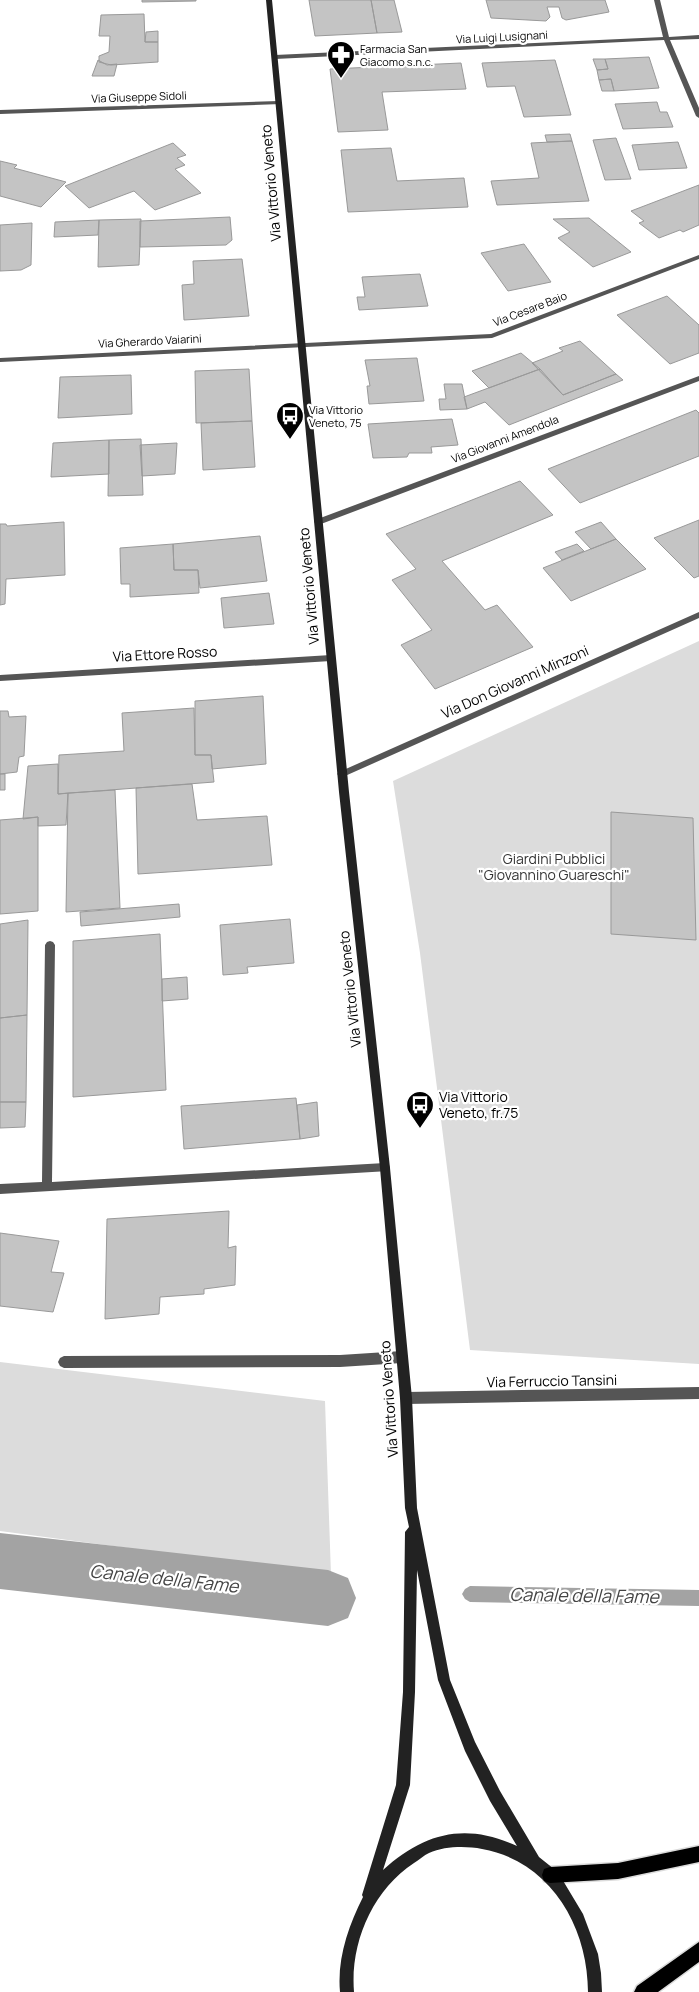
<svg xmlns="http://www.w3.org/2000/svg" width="699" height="1992" font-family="Manrope,sans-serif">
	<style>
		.green { fill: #dcdcdc }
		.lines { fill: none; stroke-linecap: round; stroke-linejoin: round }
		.stream { fill: #a3a3a3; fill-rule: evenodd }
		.canal { fill: #a3a3a3; fill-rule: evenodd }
		.building { fill: #c4c4c4; stroke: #999 }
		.primary-casing { stroke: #dbdbdb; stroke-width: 3 }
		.street { fill: #555; fill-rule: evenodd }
		.secondary { fill: #222; fill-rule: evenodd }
		.primary { fill: #000; fill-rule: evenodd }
		.labels { text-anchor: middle; stroke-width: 4.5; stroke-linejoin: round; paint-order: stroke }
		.far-street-label { font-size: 11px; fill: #000; stroke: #fff }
		.far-poi-label { font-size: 11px; fill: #000; stroke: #fff; text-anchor: start }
		.street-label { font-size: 14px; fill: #000; stroke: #fff }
		.park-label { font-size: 14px; fill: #333; stroke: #fff }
		.poi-label { font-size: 14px; fill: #000; stroke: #fff; text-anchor: start }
		.near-water-label { font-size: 18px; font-style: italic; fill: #444; stroke: #fff }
	</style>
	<rect width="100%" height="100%" fill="#fff"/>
	<path class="green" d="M699 641V1364L470 1350 420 953 393 781Z
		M0 1362 325 1401 331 1575 0 1531Z"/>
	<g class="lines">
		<path class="stream" d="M470 1586 699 1590V1606L470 1602 465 1599 462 1594 465 1589Z"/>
		<path class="canal" d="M0 1533 328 1570 348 1578 356 1598 348 1618 328 1626 0 1589Z"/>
	</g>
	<path class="building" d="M142 0H196V1L142 2Z
		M309 0H371L377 33 315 36Z
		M371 0H394L402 32 377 33Z
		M486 0H605L609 12 566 20 562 18 559 7H547L550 17 546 21 491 18Z
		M144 14 145 42H158V62L111 65 99 62V56L109 52 110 36H99L101 15Z
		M158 31V42H145L146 32Z
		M649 57 659 88 614 91 611 79 599 80 597 70 608 69 605 59Z
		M593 59H605L608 69 597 70Z
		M98 60 107 65 117 64 114 76H92Z
		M555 60 571 115 524 117 515 86 487 87 482 63Z
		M461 63 466 89 382 92 388 130 338 132 330 69Z
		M611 79 614 91H602L599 80Z
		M657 102 660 112H667L673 127 623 129 615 104Z
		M570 134 572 141 547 142 545 135Z
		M616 138 631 179 605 180 593 140Z
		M572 141 589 201 497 205 491 181 539 178 531 143Z
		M678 142 687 168 639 170 632 145Z
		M173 143 186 155 177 158 185 165 175 169 201 193 155 210 134 191 89 208 65 186Z
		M391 148 397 181 464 178 468 207 348 212 341 150Z
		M0 161 17 165 14 168 66 182 41 207 0 196Z
		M699 185V225L683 232 680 230 659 238 639 223 644 221 631 211Z
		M230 217 232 240 226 245 140 247V221Z
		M589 218 631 252 593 267 558 238 570 232 553 219Z
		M141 219 139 265 98 267 99 220Z
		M99 220 98 235 54 237 55 222Z
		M32 223 31 265 21 270 0 271V225Z
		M524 244 551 282 508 291 481 253Z
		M242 259 249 316 184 320 182 285 194 284 193 261Z
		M420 274 428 306 359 310 357 297H365L362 277Z
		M667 296 699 325V353L670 364 617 315Z
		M580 341 616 374 563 395 532 363 563 351 559 348Z
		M521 353 540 369 489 388 472 371Z
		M417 358 424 401 369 404 367 386H370L365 360Z
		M249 369 252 421 196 423 195 371Z
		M540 369 563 395 616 374 623 380 509 425 485 402 467 409 464 397Z
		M131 375 132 414 58 418 60 377Z
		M444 384H462L467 409 440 410 439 399H446Z
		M696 410 699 413V456L580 503 548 469Z
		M452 419 458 445 431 447 432 453H409L407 457 373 458 368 424Z
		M252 421 255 467 203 470 201 423Z
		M141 439 143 495 108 496 109 440Z
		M109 440V474L51 477 53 443Z
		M177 443 175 474 142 476 140 445Z
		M520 481 553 515 442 561 485 610 497 605 533 647 435 689 401 645 432 630 392 580 416 569 386 534Z
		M699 520V576L694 578 654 538Z
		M64 522 65 575 6 579 5 604 0 605V524H6L7 526Z
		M601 522 616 539 591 549 575 532Z
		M260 536 267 581 200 588 198 570H174L173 544Z
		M616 539 646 569 571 601 543 568Z
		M173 544 174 570H198L199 593 130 597V584H121L120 548Z
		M577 544 584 551 562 560 555 552Z
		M269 593 274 624 224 628 221 598Z
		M263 696 266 764 212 769 211 755H195V701Z
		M194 708 195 755H211L214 782 58 794 59 755 124 751 122 713Z
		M0 711H8L9 717 26 716 24 756 19 757 17 772 0 774Z
		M58 764V794L68 793 66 825 38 826V817L23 819 28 766Z
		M0 774H5V790H0Z
		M192 784 197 820 267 816 272 865 138 874 136 788Z
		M115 790 120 908 66 912 68 793Z
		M611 812 693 818 696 940 611 934Z
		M38 817V911L0 914V820Z
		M179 904 180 917 81 926 80 912Z
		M290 919 294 963 247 967 248 973 223 975 220 925Z
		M28 920 27 1015 0 1018V924Z
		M160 934 166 1090 73 1097V941Z
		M187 977 188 999 162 1001V979Z
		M27 1015 26 1102H0V1018Z
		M296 1098 300 1139 184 1149 181 1106Z
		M0 1102H26L25 1127 0 1128Z
		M317 1102 319 1136 300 1139 297 1105Z
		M229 1211 228 1248 236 1246 235 1285 204 1289V1294L160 1297 159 1314 105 1319 107 1219Z
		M0 1233 59 1241 51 1272 64 1273 53 1312 0 1306Z"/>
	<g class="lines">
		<defs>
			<path id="primary" d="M699 1846V1862L618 1879 550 1883 544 1881 542 1875 544 1869 550 1867 618 1863Z
				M699 1942V1962L658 1992H634L637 1986Z"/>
		</defs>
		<use href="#primary" class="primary-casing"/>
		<path class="street" d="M654 0H660L669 37 699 35V39L670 40 699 108V118L696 116 664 40 275 59 272 57 275 55 663 37Z
			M279 101 281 102V104L0 114V110Z
			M699 255V259L492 338 0 362V358L491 334Z
			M699 376V381L321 524 318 525 314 522 315 520Z
			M699 612V618L345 776 342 778 337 774 339 772Z
			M331 655 335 658 331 661 0 681V675Z
			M50 941 53 942 55 945 52 1182 385 1163 389 1165 390 1168 389 1171 0 1194V1184L42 1182 45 945 47 942Z
			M402 1351 406 1353 408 1357 406 1361 402 1363 340 1367 64 1368 60 1366 58 1362 60 1358 64 1356 340 1355Z
			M699 1387V1399L406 1404 402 1402 400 1398 402 1394 406 1392Z"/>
		<path class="secondary" d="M266 0H272L349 792 390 1168 412 1398 417 1508 450 1680 475 1742 500 1791 539 1857 554 1869 562 1879 583 1914 598 1954 601 1973 602 1992H588C588 1926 550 1861 482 1849 466 1846 445 1846 429 1853 424 1855 419 1860 414 1863 372 1891 350 1943 354 1992H340C337 1959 348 1927 363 1897L362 1895 396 1785 403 1692 405 1532 409 1527 405 1508 400 1398 380 1168 339 792ZM417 1570 438 1680 465 1751 490 1801 517 1846C465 1822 424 1833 383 1870L410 1785 415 1692Z"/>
		<use href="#primary" class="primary"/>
	</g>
	<defs>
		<symbol id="pharmacy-pin" viewBox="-11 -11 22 30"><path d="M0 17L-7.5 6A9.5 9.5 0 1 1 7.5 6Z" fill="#000" stroke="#fff"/><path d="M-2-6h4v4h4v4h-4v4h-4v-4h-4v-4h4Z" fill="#fff"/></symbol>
		<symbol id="bus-pin" viewBox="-11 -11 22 30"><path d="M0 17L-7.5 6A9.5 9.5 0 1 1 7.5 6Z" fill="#000" stroke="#fff"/><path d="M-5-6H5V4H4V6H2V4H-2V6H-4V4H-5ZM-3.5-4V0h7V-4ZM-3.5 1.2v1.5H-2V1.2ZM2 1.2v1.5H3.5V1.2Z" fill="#fff"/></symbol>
	</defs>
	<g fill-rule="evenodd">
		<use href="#pharmacy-pin" x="325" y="39" width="32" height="43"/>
		<use href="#bus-pin" x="274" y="400" width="32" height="43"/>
		<use href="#bus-pin" x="404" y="1089" width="32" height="43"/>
	</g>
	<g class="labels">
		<g class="far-street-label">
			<text transform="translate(502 37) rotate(-3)" y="4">Via Luigi Lusignani</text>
			<text transform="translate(139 97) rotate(-2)" y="4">Via Giuseppe Sidoli</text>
			<text transform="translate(530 309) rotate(-21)" y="4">Via Cesare Baio</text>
			<text transform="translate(150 341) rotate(-3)" y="4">Via Gherardo Vaiarini</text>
			<text transform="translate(505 439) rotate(-21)" y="4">Via Giovanni Amendola</text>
		</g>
		<g class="far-poi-label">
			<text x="360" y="53">Farmacia San<tspan x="360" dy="13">Giacomo s.n.c.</tspan></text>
			<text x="309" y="414">Via Vittorio<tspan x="309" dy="13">Veneto, 75</tspan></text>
		</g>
		<g class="street-label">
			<text transform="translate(271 183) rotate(-95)" y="5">Via Vittorio Veneto</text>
			<text transform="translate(309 586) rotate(-95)" y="5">Via Vittorio Veneto</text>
			<text transform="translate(165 654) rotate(-3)" y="5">Via Ettore Rosso</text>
			<text transform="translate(515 682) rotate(-24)" y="5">Via Don Giovanni Minzoni</text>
			<text transform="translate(350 989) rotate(-96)" y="5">Via Vittorio Veneto</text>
			<text transform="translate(552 1381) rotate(-1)" y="5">Via Ferruccio Tansini</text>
			<text transform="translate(389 1399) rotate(-94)" y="5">Via Vittorio Veneto</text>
		</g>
		<g class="park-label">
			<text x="554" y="864">Giardini Pubblici<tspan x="554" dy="16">"Giovannino Guareschi"</tspan></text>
		</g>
		<g class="poi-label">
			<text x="439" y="1102">Via Vittorio<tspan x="439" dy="16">Veneto, fr.75</tspan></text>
		</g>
		<g class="near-water-label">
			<text transform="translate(164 1579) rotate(6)" y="6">Canale della Fame</text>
			<text transform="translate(584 1596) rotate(1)" y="6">Canale della Fame</text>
		</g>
	</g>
</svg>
